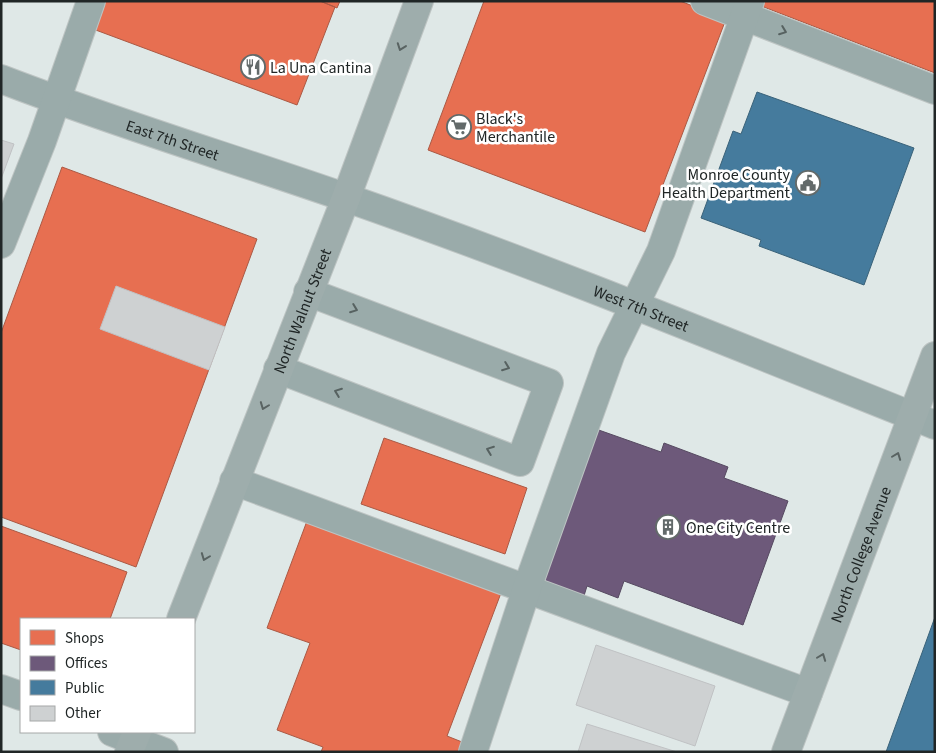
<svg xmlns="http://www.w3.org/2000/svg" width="936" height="753" font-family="'Source Sans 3',sans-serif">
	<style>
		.shops { fill: #e76f51; stroke: #ab5944 }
		.offices { fill: #6d597a; stroke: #564a61 }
		.public { fill: #457b9d; stroke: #3a6279 }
		.building { fill: #ced1d2; stroke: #c0c2c4 }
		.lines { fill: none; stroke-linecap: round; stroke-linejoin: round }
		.minor-casing { stroke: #bdc4c3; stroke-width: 30 }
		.major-casing { stroke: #bdc4c3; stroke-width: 30 }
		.minor { stroke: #9aabaa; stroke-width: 28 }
		.major { stroke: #9eadac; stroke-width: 28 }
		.oneway { stroke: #576261 }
		.oneway2 { stroke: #596362 }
		.labels { text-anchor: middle; stroke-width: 5; stroke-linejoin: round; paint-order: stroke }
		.poi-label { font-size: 16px; fill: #202626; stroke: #fff; text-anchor: start }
		.street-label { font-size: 16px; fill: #202626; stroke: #fff }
	</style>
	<rect width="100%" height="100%" fill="#dfe8e7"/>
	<path class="shops" d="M103 1H320L335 7 297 105 93 29Z
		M320 1H340L337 8Z
		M484 1H680L726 19 645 232 428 150Z
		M756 1H935V73L756 4Z
		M62 167 257 239 136 567 1 517V333Z
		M384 438 527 488 505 554 361 504Z
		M307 521 501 593 447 736 462 742 458 752H321L323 747 277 730 310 643 267 628Z
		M1 526 127 572 110 619H21V650L1 643Z"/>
	<path class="offices" d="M593 428 661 452 664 443 728 467 724 478 788 501 743 625 624 581 618 598 587 586 583 599 537 583Z"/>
	<path class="public" d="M757 92 914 148 864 285 759 246 761 240 701 218 733 131 741 134Z
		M935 617V752H886Z"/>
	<path class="building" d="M1 140 14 144 1 179Z
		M116 286 225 327 209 370 100 329Z
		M596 645 715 686 695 746 576 705Z
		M587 724 677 752H578Z"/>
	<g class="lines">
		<defs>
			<g id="minor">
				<path d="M705 1 935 90"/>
				<path id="s1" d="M1 79C115 123 232 158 347 198 545 267 739 347 935 425"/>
				<path d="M1 244 42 141 91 1"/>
				<path d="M278 369 520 462 549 383 308 292"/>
				<path d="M234 481 808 693"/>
				<path d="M1 689 21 696"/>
				<path d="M112 732 164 752"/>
				<path d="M473 752 527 588 611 353 661 251 750 1"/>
			</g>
			<g id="major">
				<path id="s2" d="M181 619 346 198 419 1"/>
				<path d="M129 752 137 732"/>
				<path id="s3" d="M786 752 935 356"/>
			</g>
		</defs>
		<use href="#minor" class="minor-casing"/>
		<use href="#major" class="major-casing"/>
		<use href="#minor" class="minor"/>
		<use href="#major" class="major"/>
	</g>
	<defs><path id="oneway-chevron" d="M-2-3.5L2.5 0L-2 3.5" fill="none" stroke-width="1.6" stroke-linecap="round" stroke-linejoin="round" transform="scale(1.25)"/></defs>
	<g class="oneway">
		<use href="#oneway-chevron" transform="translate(783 31) rotate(21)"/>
		<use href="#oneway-chevron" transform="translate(354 309) rotate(21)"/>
		<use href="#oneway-chevron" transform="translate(506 367) rotate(21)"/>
		<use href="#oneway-chevron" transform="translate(338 392) rotate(-159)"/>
		<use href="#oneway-chevron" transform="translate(490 450) rotate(-159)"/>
	</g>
	<g class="oneway2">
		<use href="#oneway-chevron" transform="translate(401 47) rotate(110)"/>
		<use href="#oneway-chevron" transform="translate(264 406) rotate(111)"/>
		<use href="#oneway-chevron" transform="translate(897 456) rotate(-69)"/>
		<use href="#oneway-chevron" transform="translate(205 557) rotate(111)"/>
		<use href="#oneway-chevron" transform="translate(822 657) rotate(-69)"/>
	</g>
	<defs>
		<symbol id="restaurant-ring" viewBox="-11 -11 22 22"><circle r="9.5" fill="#fff" stroke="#636a6a" stroke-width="1.5"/><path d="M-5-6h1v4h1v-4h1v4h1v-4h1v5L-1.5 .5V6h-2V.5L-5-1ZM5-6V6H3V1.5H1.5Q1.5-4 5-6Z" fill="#636a6a"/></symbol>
		<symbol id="supermarket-ring" viewBox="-11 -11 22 22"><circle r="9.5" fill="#fff" stroke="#636a6a" stroke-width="1.5"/><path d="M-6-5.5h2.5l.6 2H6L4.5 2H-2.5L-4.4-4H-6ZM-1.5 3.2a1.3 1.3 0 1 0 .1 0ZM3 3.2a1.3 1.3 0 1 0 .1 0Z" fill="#636a6a"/></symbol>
		<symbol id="civic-ring" viewBox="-11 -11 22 22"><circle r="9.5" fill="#fff" stroke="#636a6a" stroke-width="1.5"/><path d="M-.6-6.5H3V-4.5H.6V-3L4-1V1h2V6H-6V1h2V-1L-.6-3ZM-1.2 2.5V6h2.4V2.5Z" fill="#636a6a"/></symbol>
		<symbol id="building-ring" viewBox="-11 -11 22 22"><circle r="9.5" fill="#fff" stroke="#636a6a" stroke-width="1.5"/><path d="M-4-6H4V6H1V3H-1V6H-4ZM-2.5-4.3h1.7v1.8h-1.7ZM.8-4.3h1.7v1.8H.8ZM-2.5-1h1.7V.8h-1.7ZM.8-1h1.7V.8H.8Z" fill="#636a6a"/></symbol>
	</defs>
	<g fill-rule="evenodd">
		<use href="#restaurant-ring" x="239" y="53" width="28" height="28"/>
		<use href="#supermarket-ring" x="445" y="113" width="28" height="28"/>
		<use href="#civic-ring" x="794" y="169" width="28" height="28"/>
		<use href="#building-ring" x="654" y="513" width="28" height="28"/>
	</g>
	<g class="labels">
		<g class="poi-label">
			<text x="270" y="73">La Una Cantina</text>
			<text x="476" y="124">Black's<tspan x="476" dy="18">Merchantile</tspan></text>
			<text x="790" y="180" text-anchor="end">Monroe County<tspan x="790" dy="18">Health Department</tspan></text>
			<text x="686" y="533">One City Centre</text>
		</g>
		<g class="street-label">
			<text dy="6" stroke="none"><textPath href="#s1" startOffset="182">East 7th Street</textPath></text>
			<text dy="6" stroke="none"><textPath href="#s1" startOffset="680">West 7th Street</textPath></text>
			<text dy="6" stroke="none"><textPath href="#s2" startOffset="331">North Walnut Street</textPath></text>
			<text dy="6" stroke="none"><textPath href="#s3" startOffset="211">North College Avenue</textPath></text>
		</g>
	</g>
	<rect width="936" height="753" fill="none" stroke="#202626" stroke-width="5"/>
	<rect x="20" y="618" width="175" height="115" fill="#ffffff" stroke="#a6a8a8"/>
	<rect x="30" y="630" width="25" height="15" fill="#e76f51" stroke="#a6a8a8"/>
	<text x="65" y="643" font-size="15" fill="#202626">Shops</text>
	<rect x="30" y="656" width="25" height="15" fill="#6d597a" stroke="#a6a8a8"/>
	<text x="65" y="668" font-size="15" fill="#202626">Offices</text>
	<rect x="30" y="680" width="25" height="15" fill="#457b9d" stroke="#a6a8a8"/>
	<text x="65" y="693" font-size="15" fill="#202626">Public</text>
	<rect x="30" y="706" width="25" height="15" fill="#ced1d2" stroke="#a6a8a8"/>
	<text x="65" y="718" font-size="15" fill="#202626">Other</text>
</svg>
